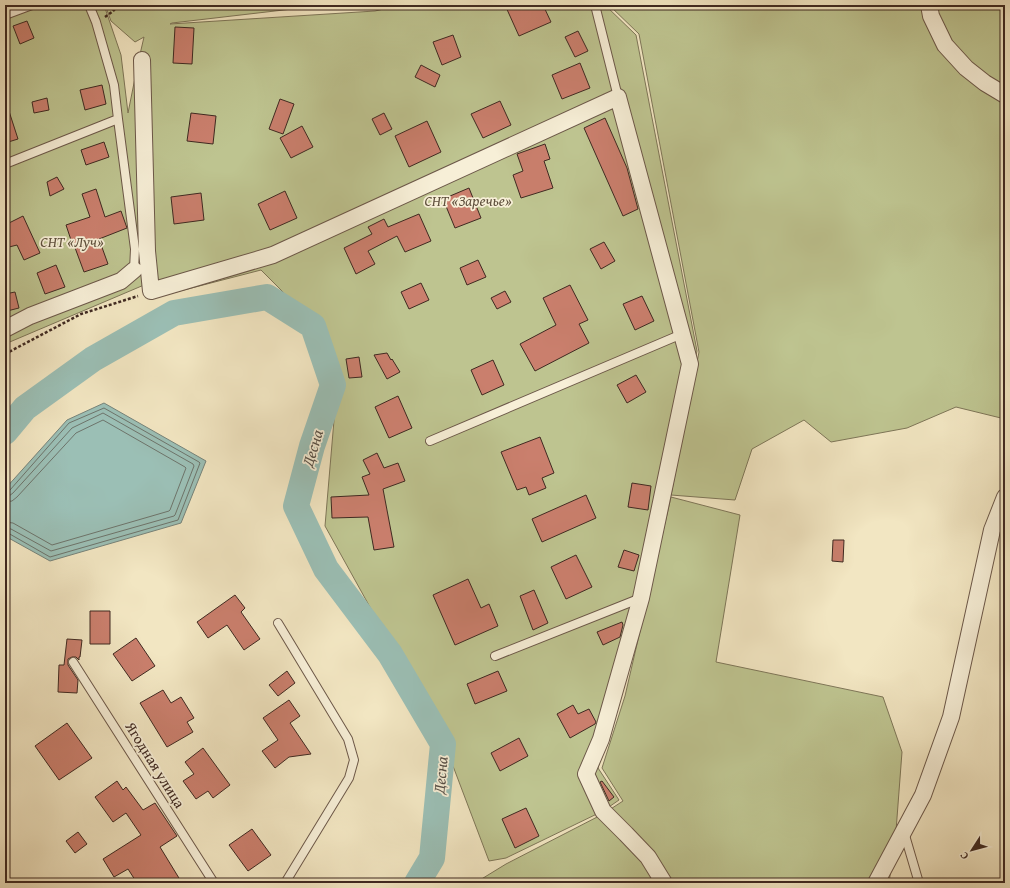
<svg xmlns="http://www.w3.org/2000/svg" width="1010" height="888" font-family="'Gentium Book Plus',serif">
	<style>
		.green { fill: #bec490; stroke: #7e7658 }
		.water { fill: #9bbfb5; stroke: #76837a }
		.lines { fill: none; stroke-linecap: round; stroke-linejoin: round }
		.shore { stroke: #6d746b; stroke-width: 1 }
		.river { stroke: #9bbfb5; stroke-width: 26 }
		.building { fill: #ca7f6d; stroke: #3f2921 }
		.lane-casing { stroke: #6c5849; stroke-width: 10 }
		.street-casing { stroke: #6c5849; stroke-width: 18 }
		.path { stroke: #3f2921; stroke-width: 2.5; stroke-dasharray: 3 2; stroke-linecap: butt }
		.lane { stroke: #f7efd7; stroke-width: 8 }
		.street { stroke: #f7efd7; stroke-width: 16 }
		.labels { text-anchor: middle; stroke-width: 3.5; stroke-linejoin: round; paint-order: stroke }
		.park-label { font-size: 15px; font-style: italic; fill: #5f503d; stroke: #f7efd7 }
		.street-label { font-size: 15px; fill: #3f2921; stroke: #f7efd7 }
		.water-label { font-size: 16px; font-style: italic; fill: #564e46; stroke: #f7efd7 }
	</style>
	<rect width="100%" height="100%" fill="#f2e6c2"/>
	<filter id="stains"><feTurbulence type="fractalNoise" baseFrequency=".005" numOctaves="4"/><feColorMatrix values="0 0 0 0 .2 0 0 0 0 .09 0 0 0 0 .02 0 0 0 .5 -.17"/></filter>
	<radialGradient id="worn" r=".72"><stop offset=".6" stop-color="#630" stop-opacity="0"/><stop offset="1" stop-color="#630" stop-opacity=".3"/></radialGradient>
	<path class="green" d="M5 5H104L121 55 128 113 138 63 144 37 135 42 111 21 105 5H299L292 9 172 23 170 24 375 11 401 5H605L636 35 697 351 633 636 598 768 619 800 603 811 506 858 489 861 442 737 325 526 337 385 316 325 261 270 149 299 144 285 5 344Z
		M609 5H1005V419L956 407 907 428 831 442 804 420 752 449 735 500 671 495 699 352 639 34Z
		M671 497 740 515 716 662 883 697 902 752 896 831 889 883H475L506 864 603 814 623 801 602 768 625 696Z"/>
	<path class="water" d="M104 403 206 461 181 523 50 561 5 536V489L67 420Z"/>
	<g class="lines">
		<path class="shore" d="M5 491 10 490 69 423 104 408 199 462 200 463 178 520 50 557 8 533H5
			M5 496H9L13 493 72 428 103 413 193 464 194 466 175 515 174 516 51 551 11 529 5 528
			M5 502 12 501 17 497 76 433 103 420 185 467 186 468 170 510 169 511 52 545 13 523 5 522"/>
		<path class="river" d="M5 432 25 408 93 359 174 313 267 297 313 326 333 385 312 446 296 506 326 569 390 654 443 744 432 858 417 883"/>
	</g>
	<path class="building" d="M505 5H543L551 22 519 36Z
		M27 21 34 38 20 44 13 26Z
		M175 27 194 28 192 64 173 63Z
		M578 31 588 51 575 57 565 37Z
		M453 35 461 57 442 65 433 42Z
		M580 63 590 88 562 99 552 75Z
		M421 65 440 75 435 87 415 77Z
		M102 85 106 104 85 110 80 90Z
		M47 98 49 110 34 113 32 102Z
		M280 99 294 104 283 134 269 129Z
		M500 101 511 125 483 138 471 114Z
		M5 105H7L18 139 5 143Z
		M191 113 216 116 213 144 187 141Z
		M384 113 392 129 380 135 372 119Z
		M605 118 627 168 638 209 623 216 584 128Z
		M427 121 441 152 409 167 395 136Z
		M302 126 313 147 291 158 280 138Z
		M104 142 109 157 86 165 81 150Z
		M545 144 550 159 544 161 553 188 521 198 513 175 523 171 517 154Z
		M57 177 64 189 50 196 47 182Z
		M469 188 481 218 455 228 443 199Z
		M96 189 105 217 121 211 127 228 99 239 108 264 84 272 74 245 73 246 66 225 90 217 82 194Z
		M285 191 297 218 270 230 258 204Z
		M201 193 204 220 174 224 171 197Z
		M419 214 431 241 405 252 397 236 368 251 375 264 356 274 344 248 372 234 368 227 384 219 388 227Z
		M23 216 40 253 24 260 17 245 5 248V225Z
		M604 242 615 261 601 269 590 249Z
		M478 260 486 277 467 285 460 268Z
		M56 265 65 287 45 294 37 273Z
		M421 283 429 300 409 309 401 292Z
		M570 285 588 320 579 324 589 343 535 371 520 344 556 325 543 298Z
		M505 291 511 302 497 309 491 298Z
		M15 292 19 308 7 311 5 304V294Z
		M642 296 654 321 635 330 623 304Z
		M387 353 391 360 392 359 400 372 387 379 374 355Z
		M359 357 362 377 349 378 346 359Z
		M493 360 504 385 482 395 471 370Z
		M636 375 646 392 627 403 617 385Z
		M398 396 412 428 389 438 375 407Z
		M540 437 554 473 542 478 546 488 529 495 526 487 517 490 501 452Z
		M377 453 384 468 398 463 405 481 383 489 394 547 374 550 368 517 332 518 331 497 369 495 362 477 370 474 363 460Z
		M632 483 651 486 648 510 628 507Z
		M586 495 596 518 542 542 532 519Z
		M833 540H844L843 562 832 561Z
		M624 550 639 555 634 571 618 567Z
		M576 555 592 587 566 599 551 567Z
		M468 579 481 608 489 604 498 626 455 645 433 595Z
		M534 590 548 623 533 630 520 596Z
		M235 595 245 608 241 612 260 639 244 650 227 625 208 638 197 622Z
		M90 611H110V644H90Z
		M622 622 623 625 620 637 603 645 597 632Z
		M136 638 155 666 132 681 113 654Z
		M67 639 82 640 80 657H79V660L76 657H72L68 659V665L78 680 77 693 58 692 59 665H64Z
		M287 671 295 683 278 696 269 685Z
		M498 671 507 691 475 704 467 684Z
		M163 690 171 703 181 697 194 718 187 722 193 732 167 747 140 703Z
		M289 700 300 716 290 723 311 754 289 757 275 768 262 751 278 740 263 718Z
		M573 705 578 714 589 709 596 722 595 724 570 738 557 714Z
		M67 723 92 758 59 780 35 746Z
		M519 738 528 756 500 771 491 753Z
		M203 748 230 785 213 798 208 791 196 799 183 781 194 774 185 762Z
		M117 781 123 790 126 787 143 810 155 803 177 836 160 847 182 883H137L128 869 114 877 103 859 141 835 126 813 113 822 95 797Z
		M602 781 614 797 609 801 600 782Z
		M526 808 539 836 515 848 502 819Z
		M252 829 271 855 248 871 229 845Z
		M78 832 87 844 75 853 66 841Z"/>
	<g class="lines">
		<defs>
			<path id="lane" d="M89 5 96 22 114 85 118 119
				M595 5 618 97
				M5 15 32 5
				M5 164 118 119 135 249 134 270
				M430 441 682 334
				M278 623 348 739 354 760 349 778 285 883
				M495 656 641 598
				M73 662 214 883
				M904 832 919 883"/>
			<path id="street" d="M929 5 931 16 945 45 966 68 985 83 1005 95
				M142 60 147 251 151 291 273 255 618 97 690 364 641 598 601 739 586 774 603 811 626 834 648 857 664 883
				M5 329 30 316 121 281 134 270
				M876 883 923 795 951 717 992 530 1005 497"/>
		</defs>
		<use href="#lane" class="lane-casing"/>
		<use href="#street" class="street-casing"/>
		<path class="path" d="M105 17 112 12 119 5
			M5 354 81 314 138 296"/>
		<use href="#lane" class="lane"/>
		<use href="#street" class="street"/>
	</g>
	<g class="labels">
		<g class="park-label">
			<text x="468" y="206">СНТ «Заречье»</text>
			<text x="72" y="247">СНТ «Луч»</text>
		</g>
		<g class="street-label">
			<text transform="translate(155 765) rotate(58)" y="5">Ягодная улица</text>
		</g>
		<g class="water-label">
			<text transform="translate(312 448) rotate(-73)" y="6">Десна</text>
			<text transform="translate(440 775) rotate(-85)" y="6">Десна</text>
		</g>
	</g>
	<rect width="1010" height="888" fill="none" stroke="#f2e6c2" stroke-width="20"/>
	<rect x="6" y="6" width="998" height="876" fill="none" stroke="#3f2921" stroke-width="2"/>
	<rect x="10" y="10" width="990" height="868" fill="none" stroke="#3f2921"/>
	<g transform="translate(972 850) rotate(234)" stroke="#f7efd7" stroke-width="3" paint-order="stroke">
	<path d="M0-3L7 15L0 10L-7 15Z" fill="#3f2921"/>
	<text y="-6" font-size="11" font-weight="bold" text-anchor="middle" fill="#3f2921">С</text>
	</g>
	<rect width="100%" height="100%" filter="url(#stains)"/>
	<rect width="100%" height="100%" fill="url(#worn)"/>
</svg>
